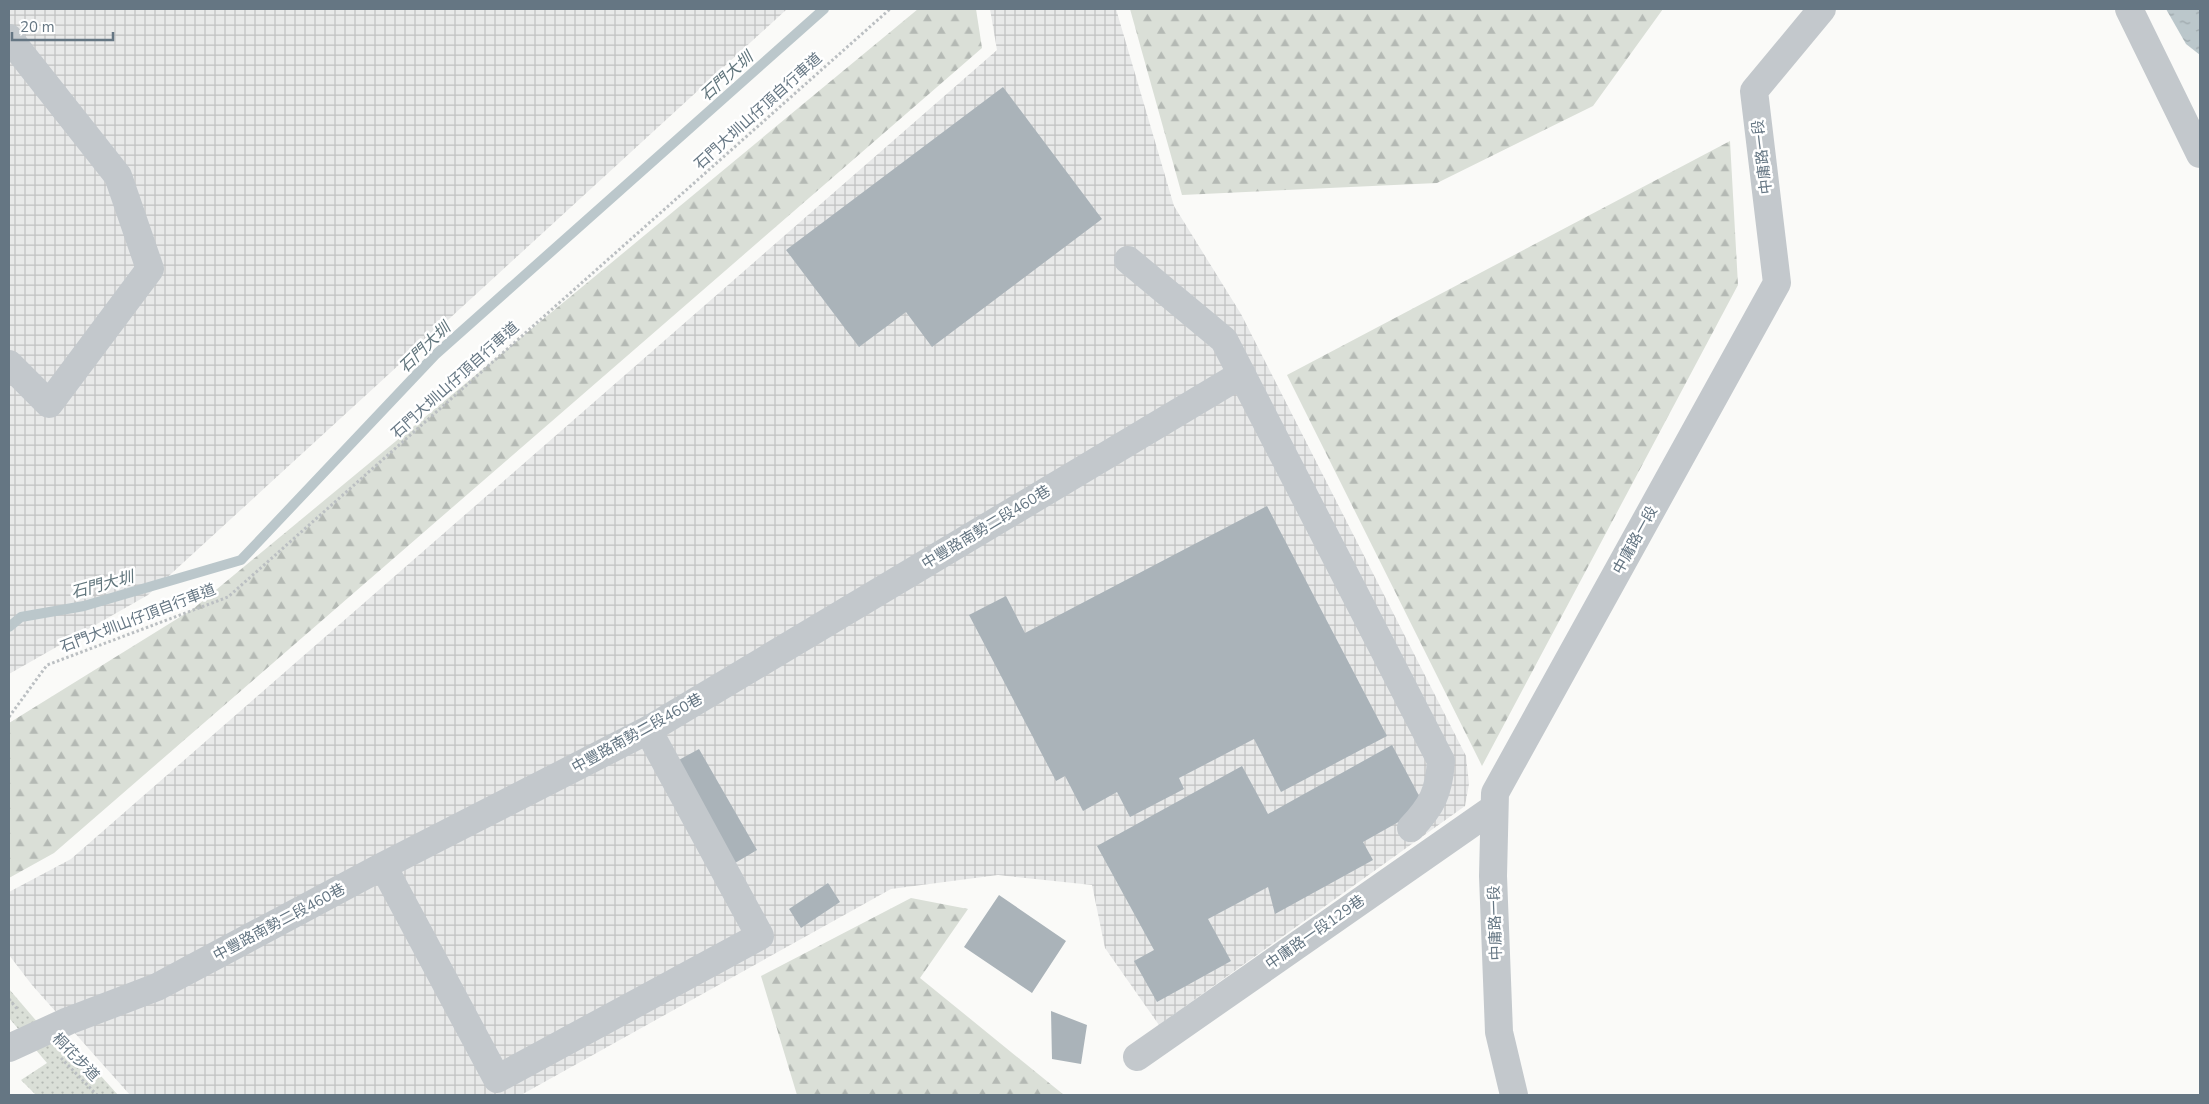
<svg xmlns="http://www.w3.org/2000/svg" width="2209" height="1104" font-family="'Nunito Sans','Noto Sans TC',sans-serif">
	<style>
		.industrial { fill: url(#industrial-grid) }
		.forest { fill: url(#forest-firs) }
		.park { fill: url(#park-dots) }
		.water { fill: url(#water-ripples) }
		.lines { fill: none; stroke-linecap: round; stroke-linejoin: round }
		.stream { stroke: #bbc7cb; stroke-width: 10 }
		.building { fill: #aab3b9 }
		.path { stroke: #bbbfc2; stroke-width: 3; stroke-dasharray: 2.5 2.5; stroke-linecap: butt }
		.minor { stroke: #c3c8cc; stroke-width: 28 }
		.labels { text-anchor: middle; stroke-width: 5; stroke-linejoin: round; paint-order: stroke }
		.street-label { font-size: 15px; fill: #657683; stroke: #fff }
		.water-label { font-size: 16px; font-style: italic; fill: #60757c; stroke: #fff }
	</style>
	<defs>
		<pattern id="industrial-grid" width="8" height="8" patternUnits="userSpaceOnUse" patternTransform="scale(1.25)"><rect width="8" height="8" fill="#e8e9e9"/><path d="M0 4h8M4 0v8" fill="none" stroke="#c0c1c2"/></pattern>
		<pattern id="forest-firs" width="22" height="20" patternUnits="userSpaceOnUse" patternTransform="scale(1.25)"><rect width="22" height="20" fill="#dadfd7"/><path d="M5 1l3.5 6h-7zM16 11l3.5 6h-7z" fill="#b4b9b4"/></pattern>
		<pattern id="park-dots" width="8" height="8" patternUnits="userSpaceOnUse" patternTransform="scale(1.25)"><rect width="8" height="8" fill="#dadfd7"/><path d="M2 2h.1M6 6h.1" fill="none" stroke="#b4b9b4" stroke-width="1.8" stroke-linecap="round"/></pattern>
		<pattern id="water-ripples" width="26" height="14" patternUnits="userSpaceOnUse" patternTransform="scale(1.25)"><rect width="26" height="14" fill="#bbc7cb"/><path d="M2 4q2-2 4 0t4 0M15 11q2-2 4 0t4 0" fill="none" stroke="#9ca6aa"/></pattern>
	</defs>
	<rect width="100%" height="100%" fill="#fafaf8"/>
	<path class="industrial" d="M9 9H787L148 595 9 674Z
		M990 9H1116L1174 206 1241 314 1466 756 1469 784 1465 806 1159 1025 1105 948 1092 885 998 875 891 889 521 1095H130L32 985 9 955V892L71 859 997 50Z"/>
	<path class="forest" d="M918 9H976L982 48 54 853 9 878V723L193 609Z
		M1130 9H1663L1593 106 1437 183 1182 195Z
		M1730 141 1738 285 1482 766 1287 375Z
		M911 898 968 909 920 978 1064 1095H797L761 976Z"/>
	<path class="park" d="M9 989 63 1052 75 1047 118 1095H36L21 1080 47 1063 9 1018Z"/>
	<path class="water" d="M2166 9H2200V55L2186 44Z"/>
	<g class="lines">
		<path class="stream" d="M9 627 21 617 84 606 241 560 435 355 824 9"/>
	</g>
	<path class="building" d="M1003 87 1102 219 932 347 906 312 859 347 786 250Z
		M1267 506 1387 736 1281 792 1254 739 1179 778 1184 789 1130 817 1117 792 1083 811 1065 776 1056 781 969 615 1006 596 1025 633Z
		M1392 745 1425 807 1363 842 1373 860 1275 914 1268 887 1208 919 1231 961 1157 1002 1134 961 1154 950 1097 846 1242 766 1268 814Z
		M699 749 757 850 735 863 677 761Z
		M828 883 840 902 801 928 789 909Z
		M999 895 1066 941 1032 993 964 947Z
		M1051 1011 1087 1025 1081 1064 1052 1059Z"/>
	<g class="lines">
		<path class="path" d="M9 717 47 665 228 597 890 9
			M9 999 18 1010
			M61 1058 97 1095"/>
		<path class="minor" d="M2129 9 2200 154
			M9 38 118 176 150 269 49 404 9 364
			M1128 260 1224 340 1441 761C1439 792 1432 806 1411 828
			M383 866 497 1079 760 936 648 730
			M9 1048 68 1021 157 987 383 866 648 730 1242 374
			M1137 1057 1494 808
			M1514 1095 1499 1032 1493 876 1495 793 1777 283 1754 91 1822 9"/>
	</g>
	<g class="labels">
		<g class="street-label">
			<text transform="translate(758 111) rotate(-42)" y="5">石門大圳山仔頂自行車道</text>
			<text transform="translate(1762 157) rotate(-97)" y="5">中庸路一段</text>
			<text transform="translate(455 380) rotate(-42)" y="5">石門大圳山仔頂自行車道</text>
			<text transform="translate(986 527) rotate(-31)" y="5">中豐路南勢二段460巷</text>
			<text transform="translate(1635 540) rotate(-61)" y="5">中庸路一段</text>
			<text transform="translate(138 618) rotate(-21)" y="5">石門大圳山仔頂自行車道</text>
			<text transform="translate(637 733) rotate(-29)" y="5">中豐路南勢二段460巷</text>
			<text transform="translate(279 922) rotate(-28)" y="5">中豐路南勢二段460巷</text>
			<text transform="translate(1495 923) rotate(-92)" y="5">中庸路一段</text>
			<text transform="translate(1315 932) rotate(-35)" y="5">中庸路一段129巷</text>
			<text transform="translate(76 1057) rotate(46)" y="5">桐花步道</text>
		</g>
		<g class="water-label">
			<text transform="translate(726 76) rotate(-42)" y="6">石門大圳</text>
			<text transform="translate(424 347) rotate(-44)" y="6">石門大圳</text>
			<text transform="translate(102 584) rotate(-15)" y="6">石門大圳</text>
		</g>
	</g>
	<rect width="2209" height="1104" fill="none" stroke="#657683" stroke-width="20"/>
	<path d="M12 32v8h101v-8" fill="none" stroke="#657683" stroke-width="2.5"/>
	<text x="20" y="32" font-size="15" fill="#657683" stroke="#ffffff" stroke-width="4" paint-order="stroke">20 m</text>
</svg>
